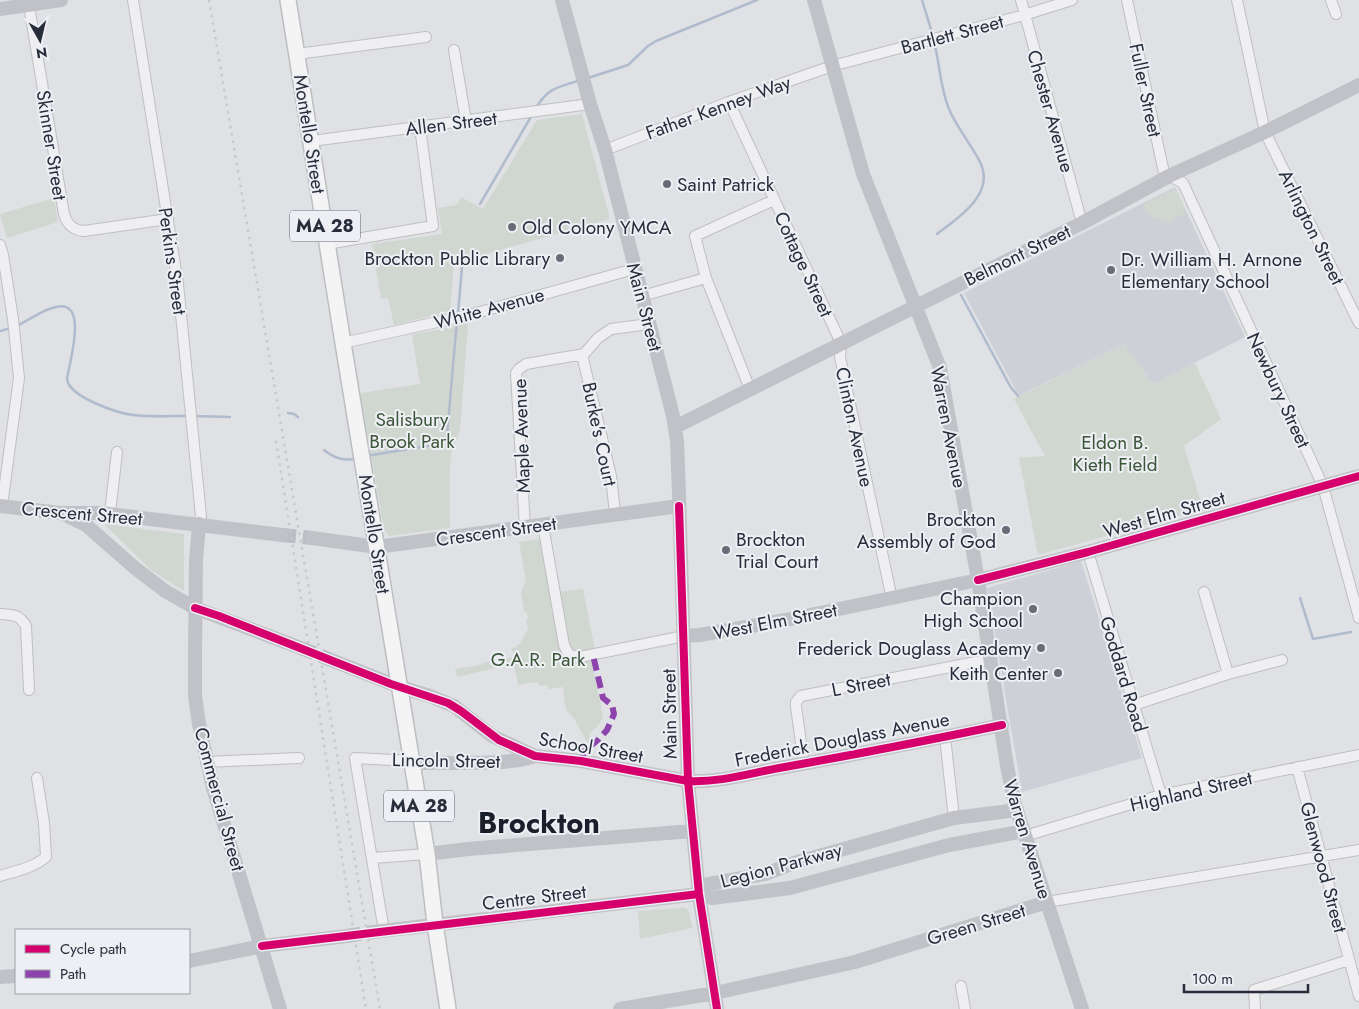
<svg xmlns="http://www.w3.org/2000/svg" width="1359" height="1009" font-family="Jost,sans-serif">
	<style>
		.built { fill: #ced0d7 }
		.green { fill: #d0d7d0 }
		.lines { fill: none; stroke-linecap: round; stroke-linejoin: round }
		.stream { stroke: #b0bbcd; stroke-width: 2.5 }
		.secondary-tunnel { stroke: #bbbdc2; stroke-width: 14; stroke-dasharray: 14 7; stroke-linecap: butt }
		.street-casing { stroke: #bebfc2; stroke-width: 12 }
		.primary-casing { stroke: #bcbec1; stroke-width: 18 }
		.street { stroke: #efeff1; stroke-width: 10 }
		.secondary { stroke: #c1c2c7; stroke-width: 14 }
		.primary { stroke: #f4f4f5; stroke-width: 15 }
		.rail { stroke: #c8c9cc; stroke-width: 2.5; stroke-dasharray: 2.5 5; stroke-linecap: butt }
		.quiet { stroke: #8e44ad; stroke-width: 6; stroke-dasharray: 12 6; stroke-linecap: butt }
		.cycleway-casing { stroke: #edeff4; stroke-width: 11 }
		.cycleway { stroke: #d6006c; stroke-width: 8 }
		.poi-dot { fill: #686c76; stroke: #edeff4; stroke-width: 2 }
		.labels { text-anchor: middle; stroke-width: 4; stroke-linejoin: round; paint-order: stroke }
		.shield { fill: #edeff4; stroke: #636772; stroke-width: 1 }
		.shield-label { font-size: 18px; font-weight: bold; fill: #282d3b }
		.street-label { font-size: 19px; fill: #282d3b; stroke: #edeff4 }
		.poi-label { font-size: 19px; fill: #282d3b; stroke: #edeff4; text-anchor: end }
		.park-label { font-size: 19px; fill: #3a5537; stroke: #edeff4 }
		.town-label { font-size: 29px; font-weight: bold; fill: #1b1f2c; stroke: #edeff4 }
	</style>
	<rect width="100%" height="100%" fill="#e0e1e4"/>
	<path class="built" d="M1175 187 1245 337 1153 384 1124 344 1019 396 964 293Z
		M1081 561 1142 758 1022 792 987 588Z"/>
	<path class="green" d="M582 114 610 219 454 263 450 311 394 325 388 298 381 299 372 244 442 234 438 208 457 205 461 197 483 209 537 120Z
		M1174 189 1176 190 1184 206 1183 215 1168 223 1165 220 1151 218 1143 204Z
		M54 198 58 222 7 238 0 214Z
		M468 323 460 431C458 438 454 443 452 449 448 475 450 502 450 528L389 536 384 530 360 393 420 384 412 335Z
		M1124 344 1153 384 1195 363 1221 419 1184 446 1203 509 1038 555 1019 458 1045 456 1014 399Z
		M104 524 184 534V591L151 570Z
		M540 539 560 650C567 664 578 661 591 659L603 716 598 726 589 734 593 739 588 743 573 717 566 710 563 687 548 689 547 685 539 686 538 682 518 685 514 664 457 677 455 669 481 665 482 663 491 661 493 663 499 661 500 660 512 657 514 653 511 650 514 647 516 648 518 644H520L528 629 526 620 528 618 527 612 524 611 521 593 526 580 519 542Z
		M583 589 595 650 573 653 568 647 559 592Z
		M681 908H686L689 912 692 928 640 939 638 911Z"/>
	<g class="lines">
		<path class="stream" d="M922 0 933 36
			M934 42C940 64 940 88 949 109 957 128 971 144 980 162 996 194 958 218 937 234
			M588 78 628 65 648 46 656 41 757 0
			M536 108C547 89 557 87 578 81
			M480 204 532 115
			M961 295 1010 386 1018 396
			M458 314 462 266
			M16 326C28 321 39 312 52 308 91 294 69 363 67 379 69 397 117 413 133 415 151 417 170 416 188 416
			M0 331 11 328
			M288 413 294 414 298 417
			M194 416 230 417
			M324 450C334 458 343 461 356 459
			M366 456 433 445 445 440 447 435 457 320
			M1300 598 1313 639 1351 632"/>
		<path class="secondary-tunnel" d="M282 535 312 538
			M301 648 331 660
			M347 936 373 932"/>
		<defs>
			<path id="street" d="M28 0 64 214C67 224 72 230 84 231L168 219
				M133 0 178 284 201 516 199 524
				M1021 0 1082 223
				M1127 0 1164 173 1183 183 1323 486 1359 618
				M1237 0 1265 132 1359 323
				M1331 0 1336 14
				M454 50 466 121
				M297 54 426 37
				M729 102 841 343 840 357 892 599
				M312 141 590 104
				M605 150 729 102 832 66 1024 15 1072 0
				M327 244 433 226 420 127
				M0 245 3 255 13 319 19 378 2 506
				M642 296 706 278
				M343 343 473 314 634 269
				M582 355 611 476 615 514
				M750 389 706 278 695 236 774 200
				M110 513 117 452
				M543 525 564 645 569 655 580 657 684 636
				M525 528 516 373 519 369 526 364 584 354 598 338 611 329 649 324
				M1088 552 1161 795
				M1204 592 1228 674
				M0 614C13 615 19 614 26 626L29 690
				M1134 705 1228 674 1282 660
				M945 737 954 818
				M206 762 299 758
				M804 764 796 707V702L801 696 991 659
				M1297 767 1359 996
				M1025 836 1161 795 1359 755
				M372 858 427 854
				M0 876C16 871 33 868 46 857L44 823 37 778
				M1047 902 1359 850
				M384 931 355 758 411 761
				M961 986 965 1009
				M1255 1009 1254 990 1349 960"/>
			<path id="primary" d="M288 0 343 343 427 854 435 924 448 1009"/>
		</defs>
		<use href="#street" class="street-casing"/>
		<use href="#primary" class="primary-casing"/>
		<use href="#street" class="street"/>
		<path class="secondary" d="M562 0 590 104 605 150 673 416 677 441 679 494 688 781 699 894 717 1009
			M814 0 863 174 940 368 978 580 1007 766 1015 805 1082 1009
			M0 9 61 0
			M675 427 1082 223 1171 175 1265 132 1359 85
			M0 506 60 513H101L282 535
			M63 514 86 525 135 568 165 591 195 608 301 648
			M199 524 196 561 195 655V696L199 724 213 788 280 1009
			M312 538 377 547 679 506
			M684 636 699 635 786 620 978 580 1088 552 1359 476
			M331 660 400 687 430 696 454 706 492 736 535 756 581 761 688 781C720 783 754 772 785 767 858 754 930 740 1002 725
			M411 761 423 763C456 762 505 766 535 756
			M427 854 468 849 692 831
			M699 894 709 884 765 874 794 863 954 818 1017 810
			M373 932 699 894 712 898 790 888 949 845 1024 831
			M189 961 262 946 347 936
			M0 977 16 976
			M620 1009 715 993 855 962 1047 902"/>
		<use href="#primary" class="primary"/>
		<path class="rail" d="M209 0 380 1009
			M276 441 366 1009"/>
		<path class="quiet" d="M581 761 584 751 598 740 607 730 614 714 612 705 603 698 593 655"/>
		<defs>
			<path id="cycleway" d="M679 506 688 781 699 894 717 1009
				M978 580 1088 552 1359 476
				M195 608 219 616 391 684 448 703 461 711 499 740 535 756 581 761 688 781C720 783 754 772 785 767 858 754 930 740 1002 725
				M262 946 699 894"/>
		</defs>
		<use href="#cycleway" class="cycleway-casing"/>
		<use href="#cycleway" class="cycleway"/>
	</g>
	<g class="poi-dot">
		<circle cx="667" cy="184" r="5"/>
		<circle cx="512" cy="227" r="5"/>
		<circle cx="560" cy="258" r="5"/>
		<circle cx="1111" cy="270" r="5"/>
		<circle cx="1006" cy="530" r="5"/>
		<circle cx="726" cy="550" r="5"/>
		<circle cx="1033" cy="609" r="5"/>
		<circle cx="1041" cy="648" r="5"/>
		<circle cx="1058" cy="673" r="5"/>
	</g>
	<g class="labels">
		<g class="shield">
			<rect x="290" y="210.5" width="70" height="31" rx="4"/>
			<rect x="384" y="790.5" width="70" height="31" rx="4"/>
		</g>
		<g class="shield-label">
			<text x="325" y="232">MA 28</text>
			<text x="419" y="812">MA 28</text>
		</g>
		<g class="street-label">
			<text transform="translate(952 34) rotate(-15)" y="7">Bartlett Street</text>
			<text transform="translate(1146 90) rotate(78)" y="7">Fuller Street</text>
			<text transform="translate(718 107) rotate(-20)" y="7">Father Kenney Way</text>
			<text transform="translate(1051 111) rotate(74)" y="7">Chester Avenue</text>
			<text transform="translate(451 123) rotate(-7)" y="7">Allen Street</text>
			<text transform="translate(310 134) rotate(81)" y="7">Montello Street</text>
			<text transform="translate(52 145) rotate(81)" y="7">Skinner Street</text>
			<text transform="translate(1312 227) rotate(64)" y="7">Arlington Street</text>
			<text transform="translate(1017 255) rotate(-26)" y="7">Belmont Street</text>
			<text transform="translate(173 261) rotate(82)" y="7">Perkins Street</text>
			<text transform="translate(804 264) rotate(65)" y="7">Cottage Street</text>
			<text transform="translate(645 307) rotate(75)" y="7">Main Street</text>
			<text transform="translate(489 308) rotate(-15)" y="7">White Avenue</text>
			<text transform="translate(1279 390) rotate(65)" y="7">Newbury Street</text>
			<text transform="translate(855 427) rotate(78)" y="7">Clinton Avenue</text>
			<text transform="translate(949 427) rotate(79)" y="7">Warren Avenue</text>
			<text transform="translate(600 434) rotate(78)" y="7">Burke's Court</text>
			<text transform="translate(521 436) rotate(-92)" y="7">Maple Avenue</text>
			<text transform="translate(82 513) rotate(5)" y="7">Crescent Street</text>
			<text transform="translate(1164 514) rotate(-16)" y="7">West Elm Street</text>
			<text transform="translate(496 531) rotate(-8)" y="7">Crescent Street</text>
			<text transform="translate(375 534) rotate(81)" y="7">Montello Street</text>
			<text transform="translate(775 621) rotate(-11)" y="7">West Elm Street</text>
			<text transform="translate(1124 674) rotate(73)" y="7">Goddard Road</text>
			<text transform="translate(861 684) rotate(-11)" y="7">L Street</text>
			<text transform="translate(669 714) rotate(-91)" y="7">Main Street</text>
			<text transform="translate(842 739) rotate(-11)" y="7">Frederick Douglass Avenue</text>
			<text transform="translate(591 747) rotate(10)" y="7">School Street</text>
			<text transform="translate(446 760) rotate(1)" y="7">Lincoln Street</text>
			<text transform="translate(1191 791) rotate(-13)" y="7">Highland Street</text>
			<text transform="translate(220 799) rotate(75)" y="7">Commercial Street</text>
			<text transform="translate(1028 839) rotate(73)" y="7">Warren Avenue</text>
			<text transform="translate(781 865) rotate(-15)" y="7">Legion Parkway</text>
			<text transform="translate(1324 867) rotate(75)" y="7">Glenwood Street</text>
			<text transform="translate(534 897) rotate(-7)" y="7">Centre Street</text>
			<text transform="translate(976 924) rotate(-17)" y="7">Green Street</text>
		</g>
		<g class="poi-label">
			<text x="677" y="191" text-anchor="start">Saint Patrick</text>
			<text x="522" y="234" text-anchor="start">Old Colony YMCA</text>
			<text x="550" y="265">Brockton Public Library</text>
			<text x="1121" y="266" text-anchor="start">Dr. William H. Arnone<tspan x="1121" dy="22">Elementary School</tspan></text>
			<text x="996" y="526">Brockton<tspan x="996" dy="22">Assembly of God</tspan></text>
			<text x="736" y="546" text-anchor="start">Brockton<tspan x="736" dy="22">Trial Court</tspan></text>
			<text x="1023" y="605">Champion<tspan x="1023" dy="22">High School</tspan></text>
			<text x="1031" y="655">Frederick Douglass Academy</text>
			<text x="1048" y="680">Keith Center</text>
		</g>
		<g class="park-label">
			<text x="412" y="426">Salisbury<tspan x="412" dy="22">Brook Park</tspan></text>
			<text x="1115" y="449">Eldon B.<tspan x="1115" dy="22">Kieth Field</tspan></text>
			<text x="538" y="666">G.A.R. Park</text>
		</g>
		<g class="town-label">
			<text x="539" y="833">Brockton</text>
		</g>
	</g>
	<rect x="15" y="929" width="175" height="65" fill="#edeff4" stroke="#9ea1aa"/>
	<rect x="25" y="945" width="25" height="8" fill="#d6006c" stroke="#9ea1aa"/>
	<text x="60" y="954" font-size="15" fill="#282d3b">Cycle path</text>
	<rect x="25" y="970" width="25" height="8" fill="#8e44ad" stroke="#9ea1aa"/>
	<text x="60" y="979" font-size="15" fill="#282d3b">Path</text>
	<g transform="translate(40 40) rotate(172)" stroke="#edeff4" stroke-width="4" paint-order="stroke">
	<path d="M0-4L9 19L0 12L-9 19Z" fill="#282d3b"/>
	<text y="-8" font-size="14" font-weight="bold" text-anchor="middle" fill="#282d3b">N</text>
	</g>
	<path d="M1184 984v8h124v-8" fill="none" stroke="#282d3b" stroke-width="2.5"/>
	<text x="1192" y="984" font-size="15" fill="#282d3b" stroke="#edeff4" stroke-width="4" paint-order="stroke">100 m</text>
</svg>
